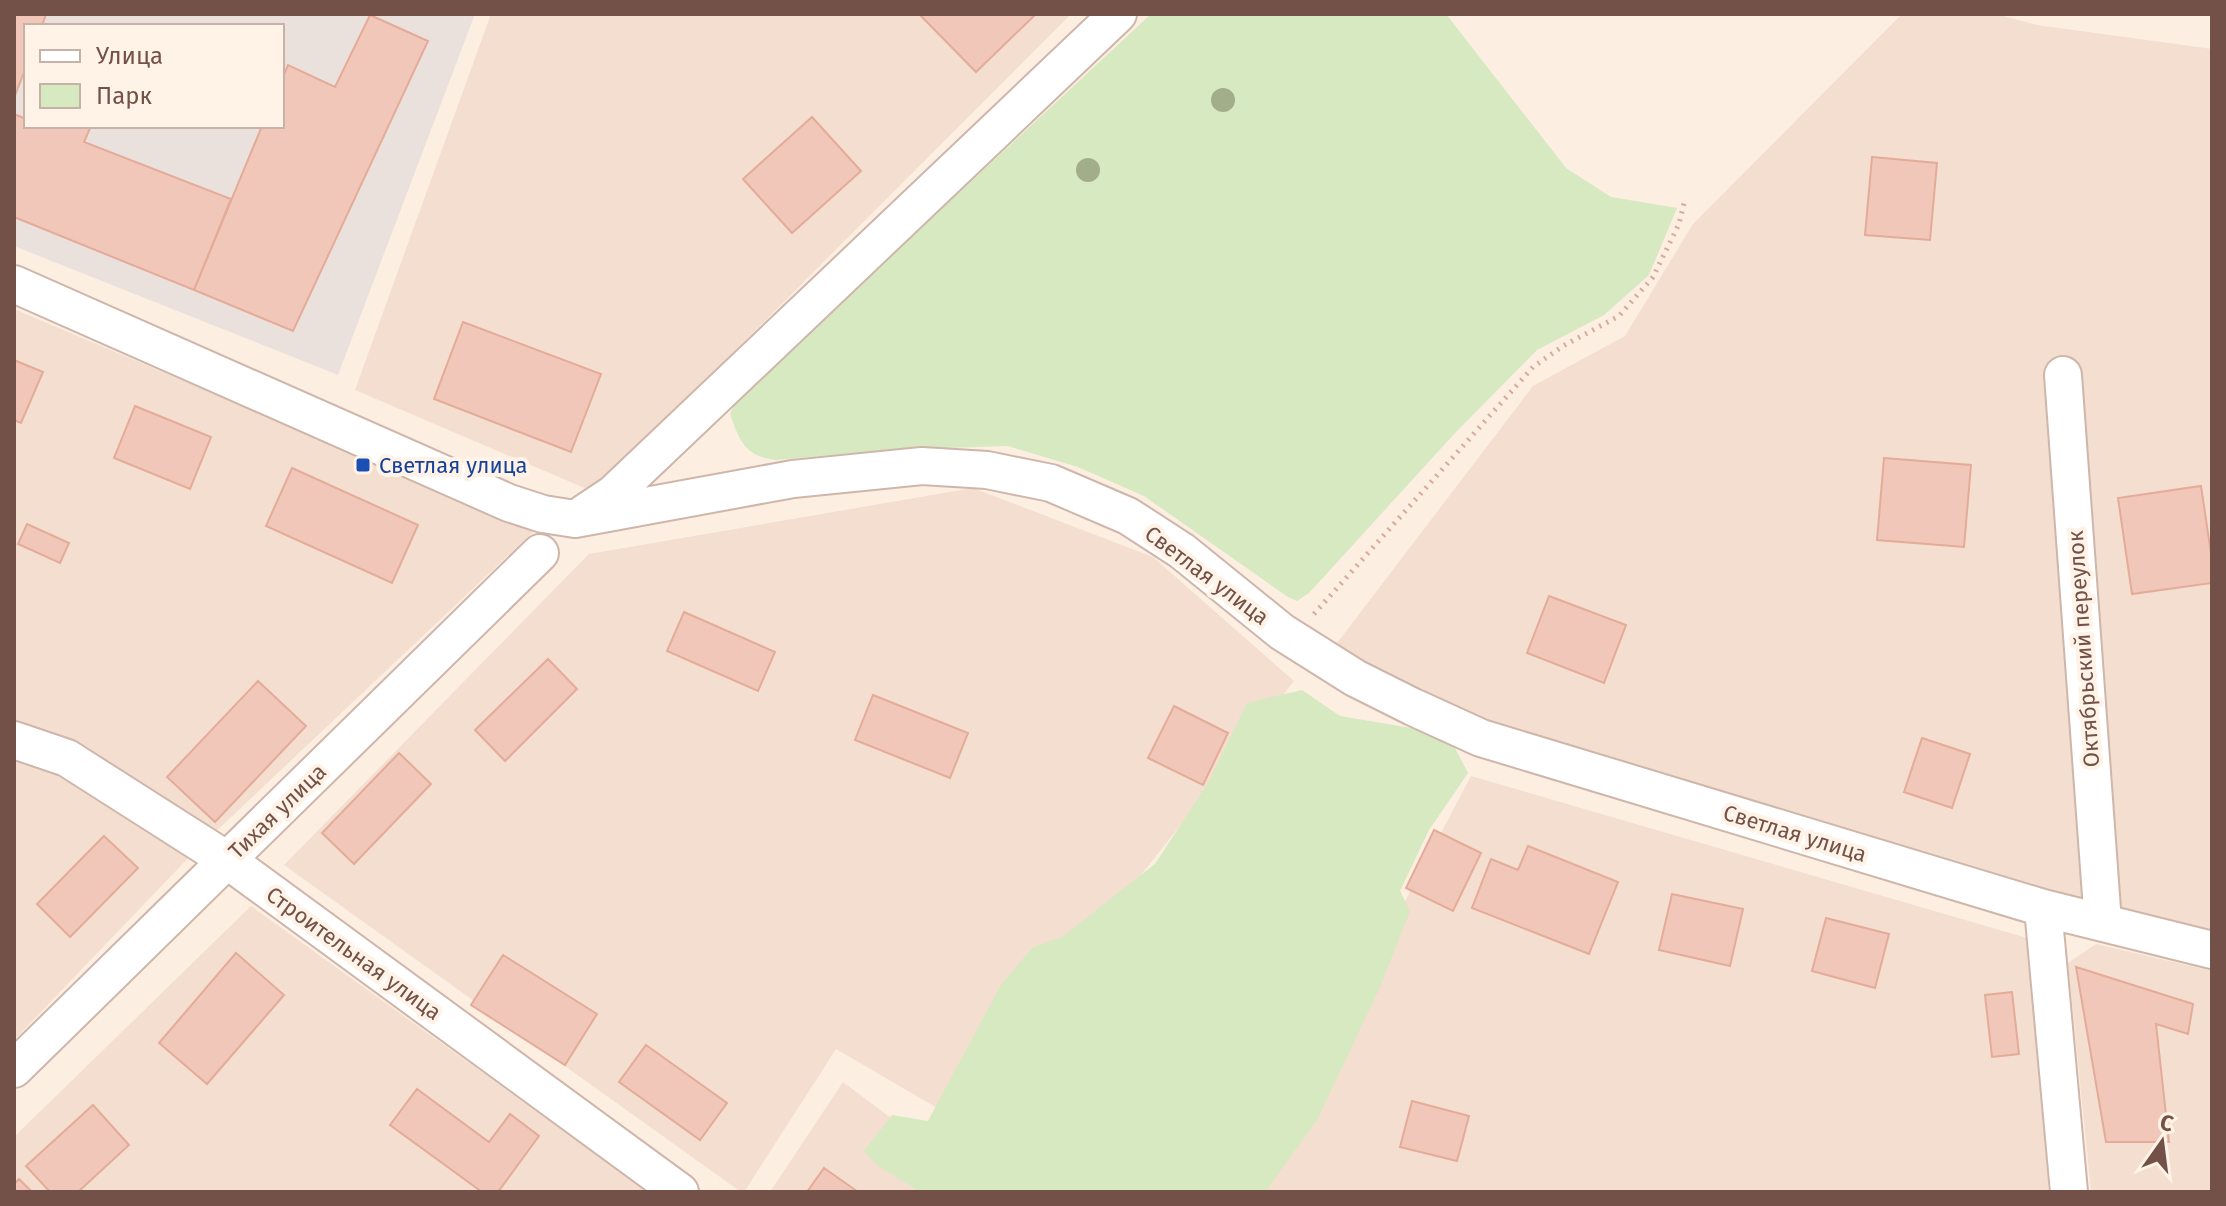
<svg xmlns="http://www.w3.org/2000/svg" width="2226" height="1206" font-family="'Fira Sans',sans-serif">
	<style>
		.residential { fill: #f3ded0 }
		.industrial { fill: #ebe1dc; fill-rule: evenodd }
		.green { fill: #d6e9c0 }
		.building { fill: #f1c7b9; stroke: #e4ab99; stroke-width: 2 }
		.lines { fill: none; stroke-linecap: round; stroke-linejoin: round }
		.minor-casing { stroke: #cfb6ab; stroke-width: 40 }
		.path { stroke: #d6ab9c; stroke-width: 5; stroke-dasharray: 2 6; stroke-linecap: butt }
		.minor { stroke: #fff; stroke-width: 36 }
		.tree { fill: #a2ad89 }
		.transit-dot { fill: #1a4fb4; stroke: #fff2e7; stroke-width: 3 }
		.labels { text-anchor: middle; stroke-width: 8; stroke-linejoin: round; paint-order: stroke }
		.transit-label { font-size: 22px; fill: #164399; stroke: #fff2e7; text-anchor: start }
		.street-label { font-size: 22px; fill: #735148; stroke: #fff2e7 }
	</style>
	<rect width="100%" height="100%" fill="#fceee1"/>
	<path class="residential" d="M491 14H1071L594 492 355 390Z
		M1902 14H1996L2037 25 2212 49V932L2063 895 1488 728 1331 651 1533 386 1625 336 1693 224Z
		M14 309 535 530 192 854 14 1040Z
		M973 488 1153 557 1294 681 951 1116 836 1049 744 1192H741L284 865 589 554Z
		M1471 776 2027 938 2049 1192H1252Z
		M251 906 648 1192H14V1137Z
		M2096 944 2212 971V1192H2091L2068 963Z
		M843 1082 989 1192H770Z"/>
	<path class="industrial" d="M14 14H475L338 375 14 246ZM26 26H282V126H26Z"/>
	<path class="green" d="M1151 14H1446L1566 168 1611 197 1677 208 1649 275 1604 315 1537 350 1455 433 1309 593 1297 601 1288 597 1144 496 1078 467 1008 446 885 450 776 460C745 456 740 442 730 414L738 398Z
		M1302 690 1340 716 1417 729 1455 748 1468 773 1429 830 1400 891 1410 911 1380 987 1317 1120 1265 1192H920L877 1165 864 1151 892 1115 928 1121 1001 985 1032 948 1062 937 1155 864 1208 783 1247 703Z"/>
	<path class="building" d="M14 14H46L42 26H26V67L14 98Z
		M919 14H1036L976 72Z
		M370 15 428 41 293 331 194 290 262 126H282V79L288 65 335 87Z
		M14 114 26 119V126H91L84 142 231 199 194 290 14 217Z
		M812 117 861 171 792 233 743 179Z
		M1872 157 1937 163 1930 240 1865 235Z
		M463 322 601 374 571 452 434 399Z
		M14 360 43 372 21 423 14 420Z
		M135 406 211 437 190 489 114 458Z
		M1884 458 1971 465 1964 547 1877 540Z
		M292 468 418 525 392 583 266 526Z
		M2201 486 2212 560V583L2132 594 2118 498Z
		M27 524 69 543 60 563 18 544Z
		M1549 596 1626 625 1604 683 1527 653Z
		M684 612 775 652 758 691 667 651Z
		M548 659 577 689 505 761 475 730Z
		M258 681 306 726 215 822 167 777Z
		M873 695 968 733 950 778 855 740Z
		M1174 706 1228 733 1203 785 1148 758Z
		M1922 738 1970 754 1952 808 1904 792Z
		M399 753 431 784 354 864 322 833Z
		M1434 830 1481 853 1453 911 1406 888Z
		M104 836 138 868 70 937 37 904Z
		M1528 846 1618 882 1589 954 1472 908 1491 859 1518 870Z
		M1672 894 1743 909 1730 966 1659 950Z
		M1826 918 1889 934 1875 988 1812 971Z
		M236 953 284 995 207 1084 159 1043Z
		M503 955 597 1014 565 1065 471 1005Z
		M2076 967 2193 1004 2188 1034 2156 1024 2169 1142H2106Z
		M2012 992 2019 1054 1992 1057 1985 995Z
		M646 1045 727 1103 700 1140 619 1082Z
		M417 1089 489 1142 510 1114 539 1136 498 1192H482L390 1125Z
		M1412 1101 1469 1116 1457 1161 1400 1147Z
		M93 1105 129 1145 78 1192H50L26 1166Z
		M824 1168 858 1192H807Z
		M19 1179 32 1192H14V1184Z"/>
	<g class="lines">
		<defs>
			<path id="minor" d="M14 284 509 503 543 514 575 519 793 479 922 466 987 470 1051 483 1128 516 1182 551 1282 632 1355 678 1413 707 1481 738 2043 908 2212 950
				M2063 375 2103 923
				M583 514 613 494 1118 14
				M14 740 67 758 227 860 680 1192
				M2043 908 2069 1192
				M14 1069 540 553"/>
		</defs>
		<use href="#minor" class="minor-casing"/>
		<path class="path" d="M1314 614 1533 367 1563 346 1619 316 1653 277 1679 224 1685 199"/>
		<use href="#minor" class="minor"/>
	</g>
	<g class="tree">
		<circle cx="1223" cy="100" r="12"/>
		<circle cx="1088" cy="170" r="12"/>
	</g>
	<rect class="transit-dot" x="355" y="457" width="16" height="16" rx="4"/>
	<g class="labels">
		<g class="transit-label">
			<text x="379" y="473">Светлая улица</text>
		</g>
		<g class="street-label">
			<text transform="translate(1207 575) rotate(37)" y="8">Светлая улица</text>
			<text transform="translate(2083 649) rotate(-94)" y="8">Октябрьский переулок</text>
			<text transform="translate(277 811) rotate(-44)" y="8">Тихая улица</text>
			<text transform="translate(1795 833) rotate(17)" y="8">Светлая улица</text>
			<text transform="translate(354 953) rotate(36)" y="8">Строительная улица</text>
		</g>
	</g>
	<rect width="2226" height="1206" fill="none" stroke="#735148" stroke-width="32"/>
	<rect x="24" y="24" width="260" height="104" fill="#fff2e7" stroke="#c7b2a7" stroke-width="2"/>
	<rect x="40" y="50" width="40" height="12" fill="#ffffff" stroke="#c7b2a7" stroke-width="2"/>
	<text x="96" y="64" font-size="24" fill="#735148">Улица</text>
	<rect x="40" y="84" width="40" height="24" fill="#d6e9c0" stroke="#c7b2a7" stroke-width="2"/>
	<text x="96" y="104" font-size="24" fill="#735148">Парк</text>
	<g transform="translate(2162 1142) rotate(14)" stroke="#fff2e7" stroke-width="6" paint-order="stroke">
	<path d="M0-6L14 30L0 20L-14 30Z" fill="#735148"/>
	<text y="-12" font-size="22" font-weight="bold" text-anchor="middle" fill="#735148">С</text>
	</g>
</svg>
